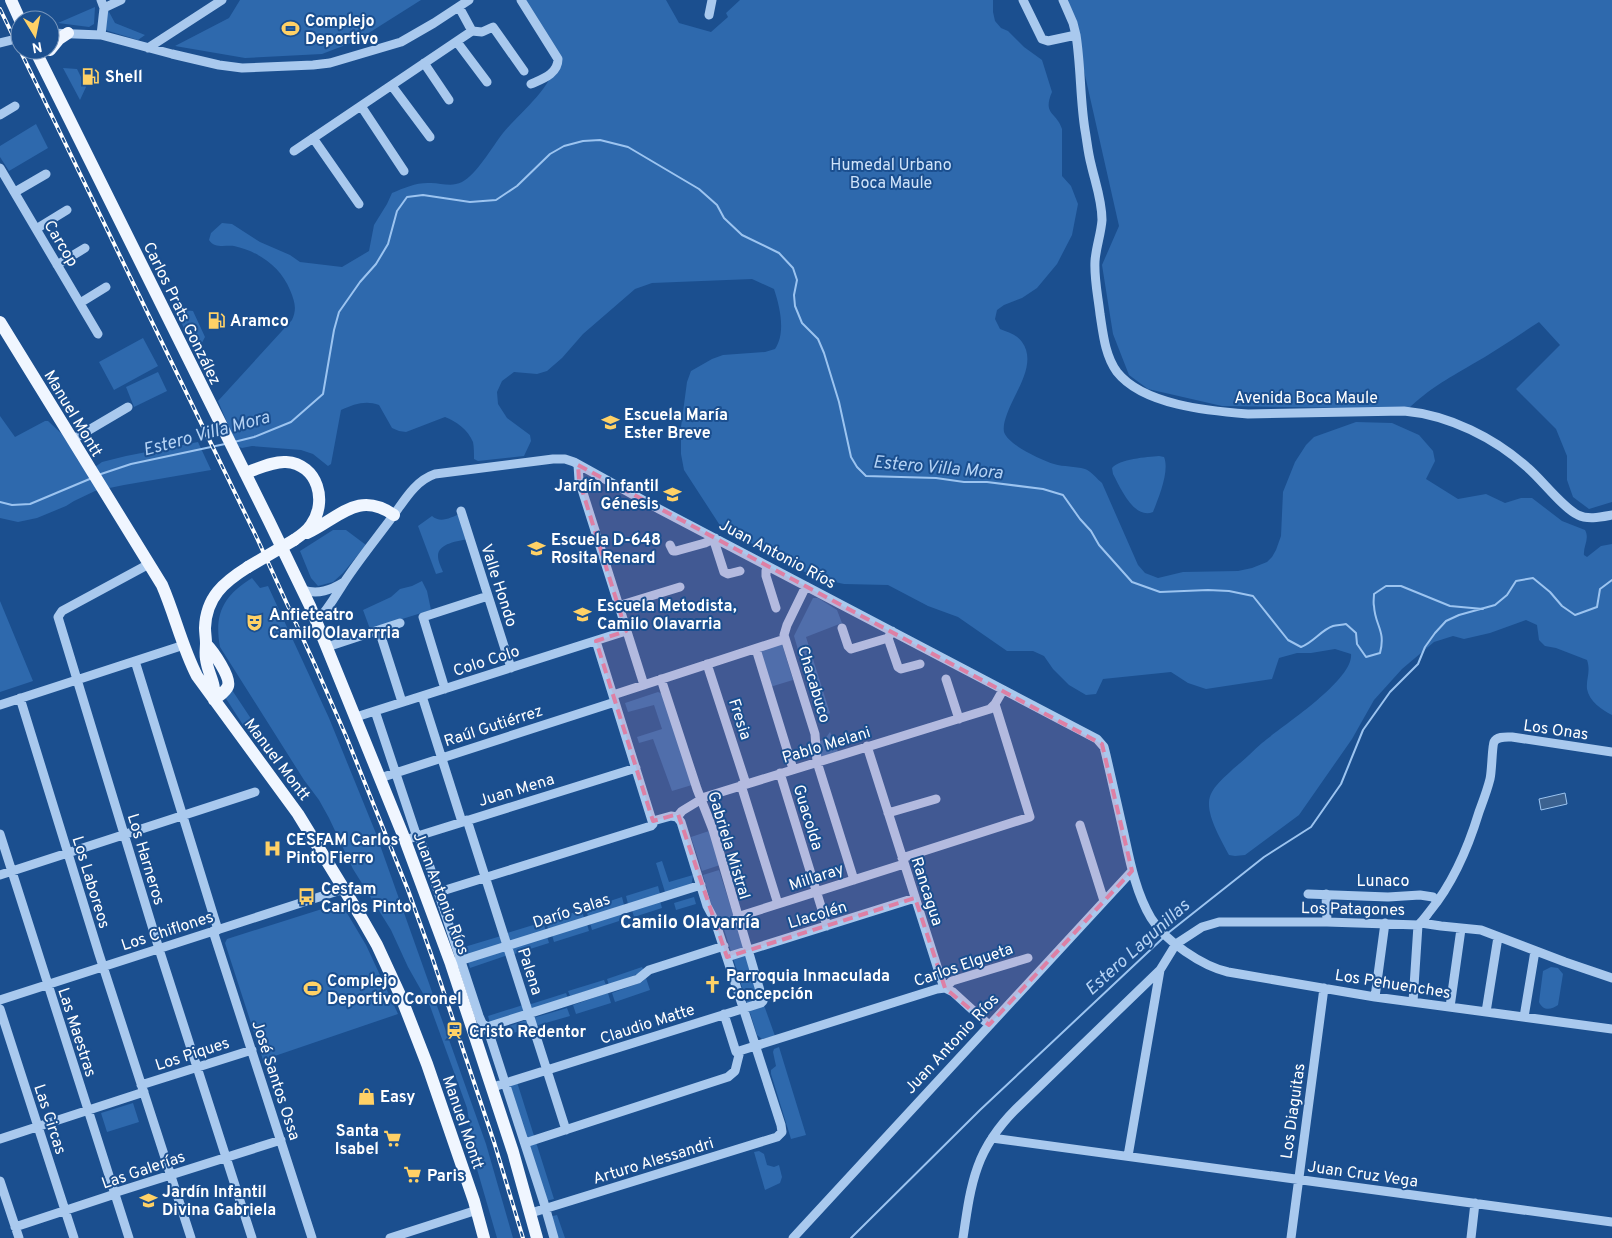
<svg xmlns="http://www.w3.org/2000/svg" width="1612" height="1238" font-family="Overpass,sans-serif">
	<style>
		.green { fill: #2e69ad }
		.water { fill: #3c6290; stroke: #9cc4f0 }
		.lines { fill: none; stroke-linecap: round; stroke-linejoin: round }
		.stream { stroke: #9cc4f0; stroke-width: 2 }
		.minor { stroke: #a9c9ee; stroke-width: 9 }
		.major { stroke: #f0f6ff; stroke-width: 12 }
		.rail-casing { stroke: #fff; stroke-width: 4 }
		.rail { stroke: #1b4f8f; stroke-width: 2; stroke-dasharray: 5.5; stroke-linecap: butt }
		.major-bridge { stroke: #f0f6ff; stroke-width: 12 }
		.marked { fill: #dd80a5; fill-opacity: 0.2; stroke: #dd80a5; stroke-width: 4; stroke-dasharray: 10 6; stroke-linejoin: round }
		.labels { text-anchor: middle; stroke-width: 4; stroke-linejoin: round; paint-order: stroke }
		.poi-label { font-size: 16px; font-weight: bold; fill: #fff; stroke: #1b4f8f; text-anchor: start }
		.park-label { font-size: 16px; fill: #cfe3fa; stroke: #1b4f8f }
		.street-label { font-size: 16px; fill: #fff; stroke: #1b4f8f }
		.water-label { font-size: 18px; font-style: italic; fill: #b5d3f5; stroke: #1b4f8f }
		.neighbourhood-label { font-size: 18px; font-weight: bold; fill: #fff; stroke: #1b4f8f }
	</style>
	<rect width="100%" height="100%" fill="#1b4f8f"/>
	<path class="green" d="M240 0H421L356 41 322 54 245 58 175 46 229 18Z
		M520 0H666L679 23 711 32 728 17 726 13 740 0H993V12L995 21 1001 28 1008 31 1024 47 1042 60 1052 92C1042 115 1057 112 1062 129V176L1071 186 1078 204 1072 235 1057 264 1037 288 1022 298 1004 305 997 310 995 319 1000 329C1007 332 1018 335 1022 342 1038 364 1014 393 1007 414 1005 420 1003 425 1004 432 1008 445 1042 460 1054 464 1064 467 1075 466 1085 469 1091 471 1097 479 1102 483L1138 565 1145 573 1158 578 1183 572 1238 571 1252 568 1267 562 1272 557 1276 550 1281 536 1283 492 1295 462 1306 445 1314 437 1356 422 1392 423 1419 435 1433 451 1435 461 1426 479 1458 499 1486 494 1505 503 1521 498H1532L1562 521 1585 530C1590 539 1583 546 1584 555L1587 557 1601 546 1612 544V715C1602 710 1589 701 1587 689 1586 678 1591 672 1587 660L1556 648 1545 646 1539 640 1537 625 1526 620 1490 633 1464 639 1453 636 1434 642 1402 669 1374 700 1352 739 1299 815 1245 855 1235 856 1229 855C1221 840 1208 818 1209 802 1210 788 1224 778 1233 769 1243 761 1252 752 1262 743 1281 727 1354 680 1351 654L1335 649 1311 653H1297L1279 658 1272 679 1206 689 1188 683 1171 672 1103 679 1096 694 1086 695 1069 685 1053 669 1044 656 1033 651H1007L958 617 928 606 888 585 844 584 816 578 721 527 684 470 681 454V427L687 382 691 371 712 359 723 355 765 352 775 349C786 333 780 307 774 289L752 279 652 283 635 289 583 334 562 358 547 371 537 374 514 372 502 381 497 392 498 404 507 418 530 435 531 441 524 456 478 461 474 459C474 454 474 447 473 442 468 430 456 421 445 417L406 432 399 431 392 428 379 405C366 400 354 404 341 410L331 464 328 466 313 454 301 450 252 446 242 448 237 446 218 401 292 320C297 309 295 302 290 290 281 267 258 251 234 246 225 245 215 249 209 240L211 233 222 223 232 224 260 242 290 255 300 262 342 267 369 251 374 225 387 204 392 193C404 188 415 183 428 183 440 182 450 188 462 182 477 174 492 147 503 133 516 117 556 84 554 63 553 48 529 15 520 0Z
		M1068 0H1612V502L1589 509 1573 497 1567 480V456L1556 429 1516 389 1560 345 1539 322C1517 336 1494 352 1471 365 1446 380 1430 388 1408 409L1222 406 1148 389 1129 375 1113 334 1102 265 1119 226Z
		M95 7 94 24 89 27 58 23Z
		M106 10H108L115 23 145 35 138 40 105 30Z
		M63 68 77 69 86 87 80 100Z
		M36 124 48 148 9 171 0 157V146Z
		M175 309 193 311 205 337 196 354Z
		M143 338 158 366 114 390 99 362Z
		M158 372 167 391 134 407 126 387Z
		M0 416 15 437 45 421H48L62 434 76 455 77 459 88 472 102 462 126 456 198 442 211 470 124 485 95 491 74 501 66 506 37 518 18 522 0 518Z
		M1159 456 1164 457C1170 471 1158 499 1153 512 1134 520 1120 487 1113 474L1112 468C1119 459 1147 457 1159 456Z
		M460 514 468 539C459 541 438 543 438 556 438 561 441 567 443 572L436 574 418 526 432 516C441 524 451 517 460 514Z
		M333 530H346L366 545 343 573 333 582 318 586 311 578 300 551Z
		M252 578 260 588 268 586 329 718 375 831 486 1144 513 1238H497L477 1169 467 1108 430 1006 408 967 391 930 353 869 329 818 319 800 304 780 220 647C214 614 223 596 252 578Z
		M422 581 427 591 431 610 370 629 363 610 391 597 400 589 412 586Z
		M813 598H818L837 610 842 623 806 637 830 713 826 715H817L794 636Z
		M0 601 33 681 0 692Z
		M782 644 793 680 770 687 759 651Z
		M232 690 281 764 243 725 225 697Z
		M658 692 665 695 692 785 672 791 653 739 639 743 637 737 662 729 654 705 628 712 625 703Z
		M830 732 838 752 821 757 820 741 825 739Z
		M709 831 720 865 702 871 691 837Z
		M662 861 669 882 693 875 692 882 690 885 665 892 656 863Z
		M719 870 760 999 765 1008 775 1036 762 1039 757 1035 722 923 712 907 703 875Z
		M658 886 660 894 628 904 626 896Z
		M622 897 624 905 588 917 586 909Z
		M694 897 696 904 676 910 674 903Z
		M660 901 662 908 634 917 632 910Z
		M341 903 366 945 398 1014 263 1060 225 943 227 939Z
		M582 910 584 918 548 929 546 921Z
		M626 911 628 918 592 930 590 923Z
		M543 922 546 931 506 943 504 934Z
		M587 924 589 931 554 942 552 935Z
		M501 936 504 943 463 956 461 948Z
		M547 936 549 943 511 955 509 948Z
		M507 949 508 955 470 968 468 962Z
		M642 967 644 971 640 973 609 985 607 979Z
		M1551 967 1558 968 1563 974 1558 1005C1551 1010 1543 1011 1539 1002L1543 971Z
		M646 978 650 990 615 1002 612 993 642 982Z
		M604 980 606 985 570 996 568 991Z
		M566 993 568 998 530 1011 528 1005Z
		M608 993 611 1003 576 1014 573 1005Z
		M523 1005 525 1011 490 1023 488 1016Z
		M567 1008 570 1016 535 1026 533 1018Z
		M529 1019 532 1027 495 1039 493 1032Z
		M779 1047 806 1135 791 1139 771 1074V1070L776 1066 773 1052 774 1049Z
		M517 1082 554 1199 542 1202 505 1085Z
		M133 1103 139 1122 107 1132 101 1113Z
		M759 1151 764 1154 767 1165 774 1167 779 1165 782 1177 780 1183 765 1190 754 1152Z
		M557 1215 565 1238H550L545 1218Z"/>
	<path class="water" d="M1565 793 1567 804 1541 810 1539 799Z"/>
	<g class="lines">
		<path class="stream" d="M234 442 254 437 291 422 323 394 334 330 339 312 360 282 376 264 388 244 397 211 407 197 423 195 470 202 496 200 517 186 550 154 564 146 583 141 600 140 628 147 699 189 717 205 724 218 742 235 779 253 793 268 797 280 794 295 795 306 802 323 818 339 824 353 839 402 851 457 857 467 866 476 936 478 964 482H987L1043 489 1063 495 1080 519 1091 531 1099 545 1132 582 1160 592 1208 590 1229 591 1253 596 1288 640 1301 647C1314 642 1321 630 1333 626 1337 625 1342 625 1346 624L1356 633 1357 644 1366 657 1380 653C1386 630 1375 626 1374 606 1373 603 1374 598 1374 594L1386 586H1401L1450 606 1483 609
			M101 474 131 464 225 444
			M0 502 12 505 30 504 92 478
			M1168 933 1264 857 1311 827 1341 784 1363 730 1390 692 1418 664 1425 647 1435 633 1446 621 1459 615 1495 605 1507 595 1516 581 1533 578 1550 592 1562 606 1575 615 1597 607 1600 589 1612 580
			M851 1238 980 1110 1163 938"/>
		<path class="minor" d="M101 0 104 8 101 35
			M521 0 558 59C558 74 542 79 531 84
			M1023 0 1042 39 1048 41 1076 35
			M1063 0 1073 23 1076 35C1081 67 1080 99 1085 130 1087 141 1088 153 1091 164 1095 182 1102 200 1102 220 1101 234 1096 247 1095 261 1094 279 1098 296 1100 314 1103 333 1105 356 1117 372 1143 405 1209 411 1248 414L1404 411C1449 415 1495 438 1528 468 1542 480 1563 508 1578 515 1588 520 1601 517 1612 515
			M104 8 121 0
			M709 15 712 0
			M472 31 482 32 493 27 524 71
			M50 33 101 35 172 54 219 65 242 68 313 65 330 63 401 42 434 23 469 0
			M457 42 487 82
			M0 43 20 38
			M148 48 222 0
			M424 63 449 100
			M392 86 430 137
			M361 106 404 171
			M0 115 15 106
			M313 138 359 204
			M294 151 472 31 459 7
			M0 168 98 334
			M15 192 46 174
			M36 229 67 210
			M57 265 85 248
			M80 303 106 287
			M72 440 128 407
			M578 465 579 480 644 685
			M461 511 511 668
			M670 545 673 551H676L705 543 715 538V544L724 572 728 574 740 571
			M149 564 62 611 58 617 159 949 252 1238
			M767 566 766 571V576L776 608
			M806 586 787 625 784 635 815 734 817 762 854 880
			M303 590C318 595 331 590 344 582
			M618 606 680 587
			M316 622C328 610 336 595 345 581 359 560 375 540 390 520 403 503 414 481 435 474L553 459H565L574 462 659 509 1097 739 1104 747 1106 755C1112 781 1118 807 1124 834 1130 862 1136 893 1151 918 1165 941 1202 966 1228 972L1375 997 1612 1029
			M842 628 848 646 851 649 888 638 892 631
			M379 630 402 702
			M888 638 898 667 901 669 920 664
			M327 647 400 623
			M756 649 793 769
			M135 661 218 930
			M707 664 746 784
			M946 679 959 719
			M445 689 423 617 488 596
			M613 695 785 639
			M422 696 462 822
			M20 698 99 954 191 1238
			M0 705 184 645
			M375 711 415 831 423 846 479 1016 482 1023 487 1027 544 1203 554 1238
			M356 717 626 631
			M867 746 942 982 945 988 953 992 989 1025
			M780 773 827 926
			M380 778 615 702
			M741 785 778 904
			M888 813 936 799
			M677 817 682 811 705 797 990 709 995 704 1003 690
			M467 820 566 1130
			M653 821 671 816 677 817
			M1080 825 1104 901
			M0 834 129 1238
			M405 840 636 768
			M902 858 1030 817 995 704
			M0 875 255 792
			M439 892 651 826 653 824 596 641
			M1308 894 1388 897 1420 895 1433 897 1437 902
			M1326 894 1327 922
			M737 917 904 864
			M1421 923 1441 926 1481 930 1565 962 1612 978
			M213 931 312 1238
			M727 957 915 898
			M456 962 701 885
			M1375 997 1385 923
			M0 1000 344 889
			M1413 1002 1418 925
			M1450 1007 1461 929
			M0 1009 74 1238
			M1486 1012 1498 937
			M724 1014 736 1052 937 989 945 988 952 981 1028 958
			M1524 1017 1535 951
			M487 1027 638 979 649 970 724 946
			M141 1085 252 1050
			M493 1087 761 1003 763 1001 713 830 697 789 661 679
			M992 1138 1612 1222
			M0 1139 144 1092
			M525 1143 728 1077 735 1071 740 1051
			M1128 1156 1160 970
			M0 1181 19 1238
			M531 1213 777 1137 782 1132 781 1125 715 921 707 906 681 822 677 817
			M15 1227 109 1196 120 1191 281 1140
			M390 1238 477 1210
			M793 1238 1132 871
			M963 1238C971 1183 975 1150 1016 1109L1160 970 1176 944 1202 927 1219 922H1327L1418 925C1423 921 1426 916 1430 911 1454 882 1468 848 1479 812 1483 801 1487 791 1490 779 1492 771 1492 746 1494 742 1497 736 1506 737 1512 737L1612 752
			M1291 1238 1324 988
			M1471 1238 1475 1203"/>
		<path class="major" d="M11 0 20 20
			M35 50 269 521 310 606 405 840 451 964 513 1152 537 1238
			M50 50 59 39 68 33
			M0 322 162 585C175 615 182 647 197 676L298 814 361 917 377 945 401 997 427 1064 474 1201 484 1238
			M245 473C258 469 273 461 286 462 318 464 328 502 311 525 307 531 300 536 294 540
			M307 533C339 518 358 490 394 515
			M206 644C213 651 231 677 228 686 226 692 218 696 214 700
			M214 700C216 681 208 675 206 659 205 653 206 648 206 643 206 638 205 633 205 628 206 597 224 582 248 567"/>
		<defs>
			<path id="rail" d="M0 9 256 536 315 665 346 736 408 890 431 954 494 1142 523 1238"/>
		</defs>
		<use href="#rail" class="rail-casing"/>
		<use href="#rail" class="rail"/>
		<path class="major-bridge" d="M248 567 294 540"/>
	</g>
	<path class="marked" d="M578 465 1102 744 1132 871 989 1025 945 988 915 898 727 957 678 814 653 821 596 641 626 631 579 480Z"/>
	<defs>
		<symbol id="stadium-bare" viewBox="-9 -9 18 18"><path d="M0-5a6.5 5 0 1 0 0 10a6.5 5 0 1 0 0-10ZM-3.5-1.8h7v3.6h-7Z" fill="#ffd166" stroke="#1b4f8f" stroke-width="2.5" paint-order="stroke"/></symbol>
		<symbol id="fuel-bare" viewBox="-9 -9 18 18"><path d="M-5.5-6h7V0h2V4h1.3V-2.5L3-4.5l.8-.8L6-3V5H2.5V1h-1V6h-7ZM-4.2-4.7v3.2H.2V-4.7Z" fill="#ffd166" stroke="#1b4f8f" stroke-width="2.5" paint-order="stroke"/></symbol>
		<symbol id="school-bare" viewBox="-9 -9 18 18"><path d="M0-5L7-2L0 1L-7-2ZM-4 1L0 2.5L4 1V4Q0 6-4 4Z" fill="#ffd166" stroke="#1b4f8f" stroke-width="2.5" paint-order="stroke"/></symbol>
		<symbol id="theatre-bare" viewBox="-9 -9 18 18"><path d="M-5-5.5Q0-4 5-5.5V0Q5 5 0 6Q-5 5-5 0ZM-3.3-2.5H-1v1.5H-3.3ZM1-2.5H3.3v1.5H1ZM-2.8 1Q0 5.5 2.8 1Z" fill="#ffd166" stroke="#1b4f8f" stroke-width="2.5" paint-order="stroke"/></symbol>
		<symbol id="hospital-bare" viewBox="-9 -9 18 18"><path d="M-5-5h3v3.5h4V-5h3V5h-3V1.5h-4V5h-3Z" fill="#ffd166" stroke="#1b4f8f" stroke-width="2.5" paint-order="stroke"/></symbol>
		<symbol id="bus-bare" viewBox="-9 -9 18 18"><path d="M-5-6H5V4H4V6H2V4H-2V6H-4V4H-5ZM-3.5-4V0h7V-4ZM-3.5 1.2v1.5H-2V1.2ZM2 1.2v1.5H3.5V1.2Z" fill="#ffd166" stroke="#1b4f8f" stroke-width="2.5" paint-order="stroke"/></symbol>
		<symbol id="church-bare" viewBox="-9 -9 18 18"><path d="M-1.2-6h2.4v3.5h3.3v2.4h-3.3V6h-2.4V-.1h-3.3v-2.4h3.3Z" fill="#ffd166" stroke="#1b4f8f" stroke-width="2.5" paint-order="stroke"/></symbol>
		<symbol id="station-bare" viewBox="-9 -9 18 18"><path d="M-3-6H3Q5-6 5-4V2Q5 4 3 4L4.5 6H3L1.5 4h-3L-3 6H-4.5L-3 4Q-5 4-5 2V-4Q-5-6-3-6ZM-3.5-4v3h7v-3ZM-3.5 1v1.5H-2V1ZM2 1v1.5H3.5V1Z" fill="#ffd166" stroke="#1b4f8f" stroke-width="2.5" paint-order="stroke"/></symbol>
		<symbol id="shop-bare" viewBox="-9 -9 18 18"><path d="M-5-2.5h2.3a2.7 3.5 0 0 1 5.4 0H5L5.5 6h-11ZM-1.5-2.5h3a1.5 2.3 0 0 0-3 0Z" fill="#ffd166" stroke="#1b4f8f" stroke-width="2.5" paint-order="stroke"/></symbol>
		<symbol id="supermarket-bare" viewBox="-9 -9 18 18"><path d="M-6-5.5h2.5l.6 2H6L4.5 2H-2.5L-4.4-4H-6ZM-1.5 3.2a1.3 1.3 0 1 0 .1 0ZM3 3.2a1.3 1.3 0 1 0 .1 0Z" fill="#ffd166" stroke="#1b4f8f" stroke-width="2.5" paint-order="stroke"/></symbol>
	</defs>
	<g fill-rule="evenodd">
		<use href="#stadium-bare" x="278" y="16" width="25" height="25"/>
		<use href="#fuel-bare" x="78" y="64" width="25" height="25"/>
		<use href="#fuel-bare" x="204" y="308" width="25" height="25"/>
		<use href="#school-bare" x="598" y="410" width="25" height="25"/>
		<use href="#school-bare" x="660" y="482" width="25" height="25"/>
		<use href="#school-bare" x="524" y="536" width="25" height="25"/>
		<use href="#school-bare" x="570" y="602" width="25" height="25"/>
		<use href="#theatre-bare" x="242" y="610" width="25" height="25"/>
		<use href="#hospital-bare" x="260" y="836" width="25" height="25"/>
		<use href="#bus-bare" x="294" y="884" width="25" height="25"/>
		<use href="#church-bare" x="700" y="972" width="25" height="25"/>
		<use href="#stadium-bare" x="300" y="976" width="25" height="25"/>
		<use href="#station-bare" x="442" y="1018" width="25" height="25"/>
		<use href="#shop-bare" x="354" y="1084" width="25" height="25"/>
		<use href="#supermarket-bare" x="380" y="1126" width="25" height="25"/>
		<use href="#supermarket-bare" x="400" y="1162" width="25" height="25"/>
		<use href="#school-bare" x="136" y="1188" width="25" height="25"/>
	</g>
	<g class="labels">
		<g class="poi-label">
			<text x="305" y="26">Complejo<tspan x="305" dy="18">Deportivo</tspan></text>
			<text x="105" y="82">Shell</text>
			<text x="230" y="326">Aramco</text>
			<text x="624" y="420">Escuela María<tspan x="624" dy="18">Ester Breve</tspan></text>
			<text x="659" y="491" text-anchor="end">Jardín Infantil<tspan x="659" dy="18">Génesis</tspan></text>
			<text x="551" y="545">Escuela D-648<tspan x="551" dy="18">Rosita Renard</tspan></text>
			<text x="597" y="611">Escuela Metodista,<tspan x="597" dy="18">Camilo Olavarria</tspan></text>
			<text x="269" y="620">Anfieteatro<tspan x="269" dy="18">Camilo Olavarrria</tspan></text>
			<text x="286" y="845">CESFAM Carlos<tspan x="286" dy="18">Pinto Fierro</tspan></text>
			<text x="321" y="894">Cesfam<tspan x="321" dy="18">Carlos Pinto</tspan></text>
			<text x="726" y="981">Parroquia Inmaculada<tspan x="726" dy="18">Concepción</tspan></text>
			<text x="327" y="986">Complejo<tspan x="327" dy="18">Deportivo Coronel</tspan></text>
			<text x="469" y="1037">Cristo Redentor</text>
			<text x="380" y="1102">Easy</text>
			<text x="379" y="1136" text-anchor="end">Santa<tspan x="379" dy="18">Isabel</tspan></text>
			<text x="427" y="1181">Paris</text>
			<text x="162" y="1197">Jardín Infantil<tspan x="162" dy="18">Divina Gabriela</tspan></text>
		</g>
		<g class="park-label">
			<text x="891" y="170">Humedal Urbano<tspan x="891" dy="18">Boca Maule</tspan></text>
		</g>
		<g class="street-label">
			<text transform="translate(62 243) rotate(59)" y="6">Carcop</text>
			<text transform="translate(183 313) rotate(64)" y="6">Carlos Prats González</text>
			<text x="1306" y="403">Avenida Boca Maule</text>
			<text transform="translate(74 413) rotate(59)" y="6">Manuel Montt</text>
			<text transform="translate(778 553) rotate(28)" y="6">Juan Antonio Ríos</text>
			<text transform="translate(500 585) rotate(72)" y="6">Valle Hondo</text>
			<text transform="translate(486 660) rotate(-18)" y="6">Colo Colo</text>
			<text transform="translate(815 684) rotate(73)" y="6">Chacabuco</text>
			<text transform="translate(741 719) rotate(72)" y="6">Fresia</text>
			<text transform="translate(493 725) rotate(-18)" y="6">Raúl Gutiérrez</text>
			<text transform="translate(1556 729) rotate(8)" y="6">Los Onas</text>
			<text transform="translate(826 744) rotate(-17)" y="6">Pablo Melani</text>
			<text transform="translate(278 759) rotate(53)" y="6">Manuel Montt</text>
			<text transform="translate(516 789) rotate(-17)" y="6">Juan Mena</text>
			<text transform="translate(809 817) rotate(73)" y="6">Guacolda</text>
			<text transform="translate(730 845) rotate(73)" y="6">Gabriela Mistral</text>
			<text transform="translate(147 859) rotate(73)" y="6">Los Harneros</text>
			<text transform="translate(816 876) rotate(-18)" y="6">Millaray</text>
			<text x="1383" y="886">Lunaco</text>
			<text transform="translate(92 882) rotate(73)" y="6">Los Laboreos</text>
			<text transform="translate(928 891) rotate(72)" y="6">Rancagua</text>
			<text transform="translate(442 893) rotate(69)" y="6">Juan Antonio Ríos</text>
			<text transform="translate(1353 908) rotate(1)" y="6">Los Patagones</text>
			<text transform="translate(571 910) rotate(-18)" y="6">Darío Salas</text>
			<text transform="translate(817 914) rotate(-17)" y="6">Llacolén</text>
			<text transform="translate(167 930) rotate(-18)" y="6">Los Chiflones</text>
			<text transform="translate(963 964) rotate(-19)" y="6">Carlos Elgueta</text>
			<text transform="translate(531 971) rotate(72)" y="6">Palena</text>
			<text transform="translate(1393 983) rotate(9)" y="6">Los Pehuenches</text>
			<text transform="translate(647 1023) rotate(-18)" y="6">Claudio Matte</text>
			<text transform="translate(78 1032) rotate(72)" y="6">Las Maestras</text>
			<text transform="translate(951 1043) rotate(-47)" y="6">Juan Antonio Ríos</text>
			<text transform="translate(192 1053) rotate(-18)" y="6">Los Piques</text>
			<text transform="translate(277 1080) rotate(72)" y="6">José Santos Ossa</text>
			<text transform="translate(1292 1111) rotate(-82)" y="6">Los Diaguitas</text>
			<text transform="translate(51 1119) rotate(72)" y="6">Las Circas</text>
			<text transform="translate(464 1122) rotate(71)" y="6">Manuel Montt</text>
			<text transform="translate(653 1160) rotate(-17)" y="6">Arturo Alessandri</text>
			<text transform="translate(143 1169) rotate(-19)" y="6">Las Galerías</text>
			<text transform="translate(1363 1173) rotate(8)" y="6">Juan Cruz Vega</text>
		</g>
		<g class="water-label">
			<text transform="translate(206 433) rotate(-15)" y="6">Estero Villa Mora</text>
			<text transform="translate(938 467) rotate(5)" y="6">Estero Villa Mora</text>
			<text transform="translate(1137 947) rotate(-42)" y="6">Estero Lagunillas</text>
		</g>
		<g class="neighbourhood-label">
			<text x="690" y="928">Camilo Olavarría</text>
		</g>
	</g>
	<g transform="translate(35 35) rotate(170)"><circle r="24" fill="#1b4f8f" stroke="#7695bc"/>
	<path d="M0-4L9 19L0 12L-9 19Z" fill="#ffd166"/>
	<text y="-8" font-size="14" font-weight="bold" text-anchor="middle" fill="#ffffff">N</text>
	</g>
</svg>
